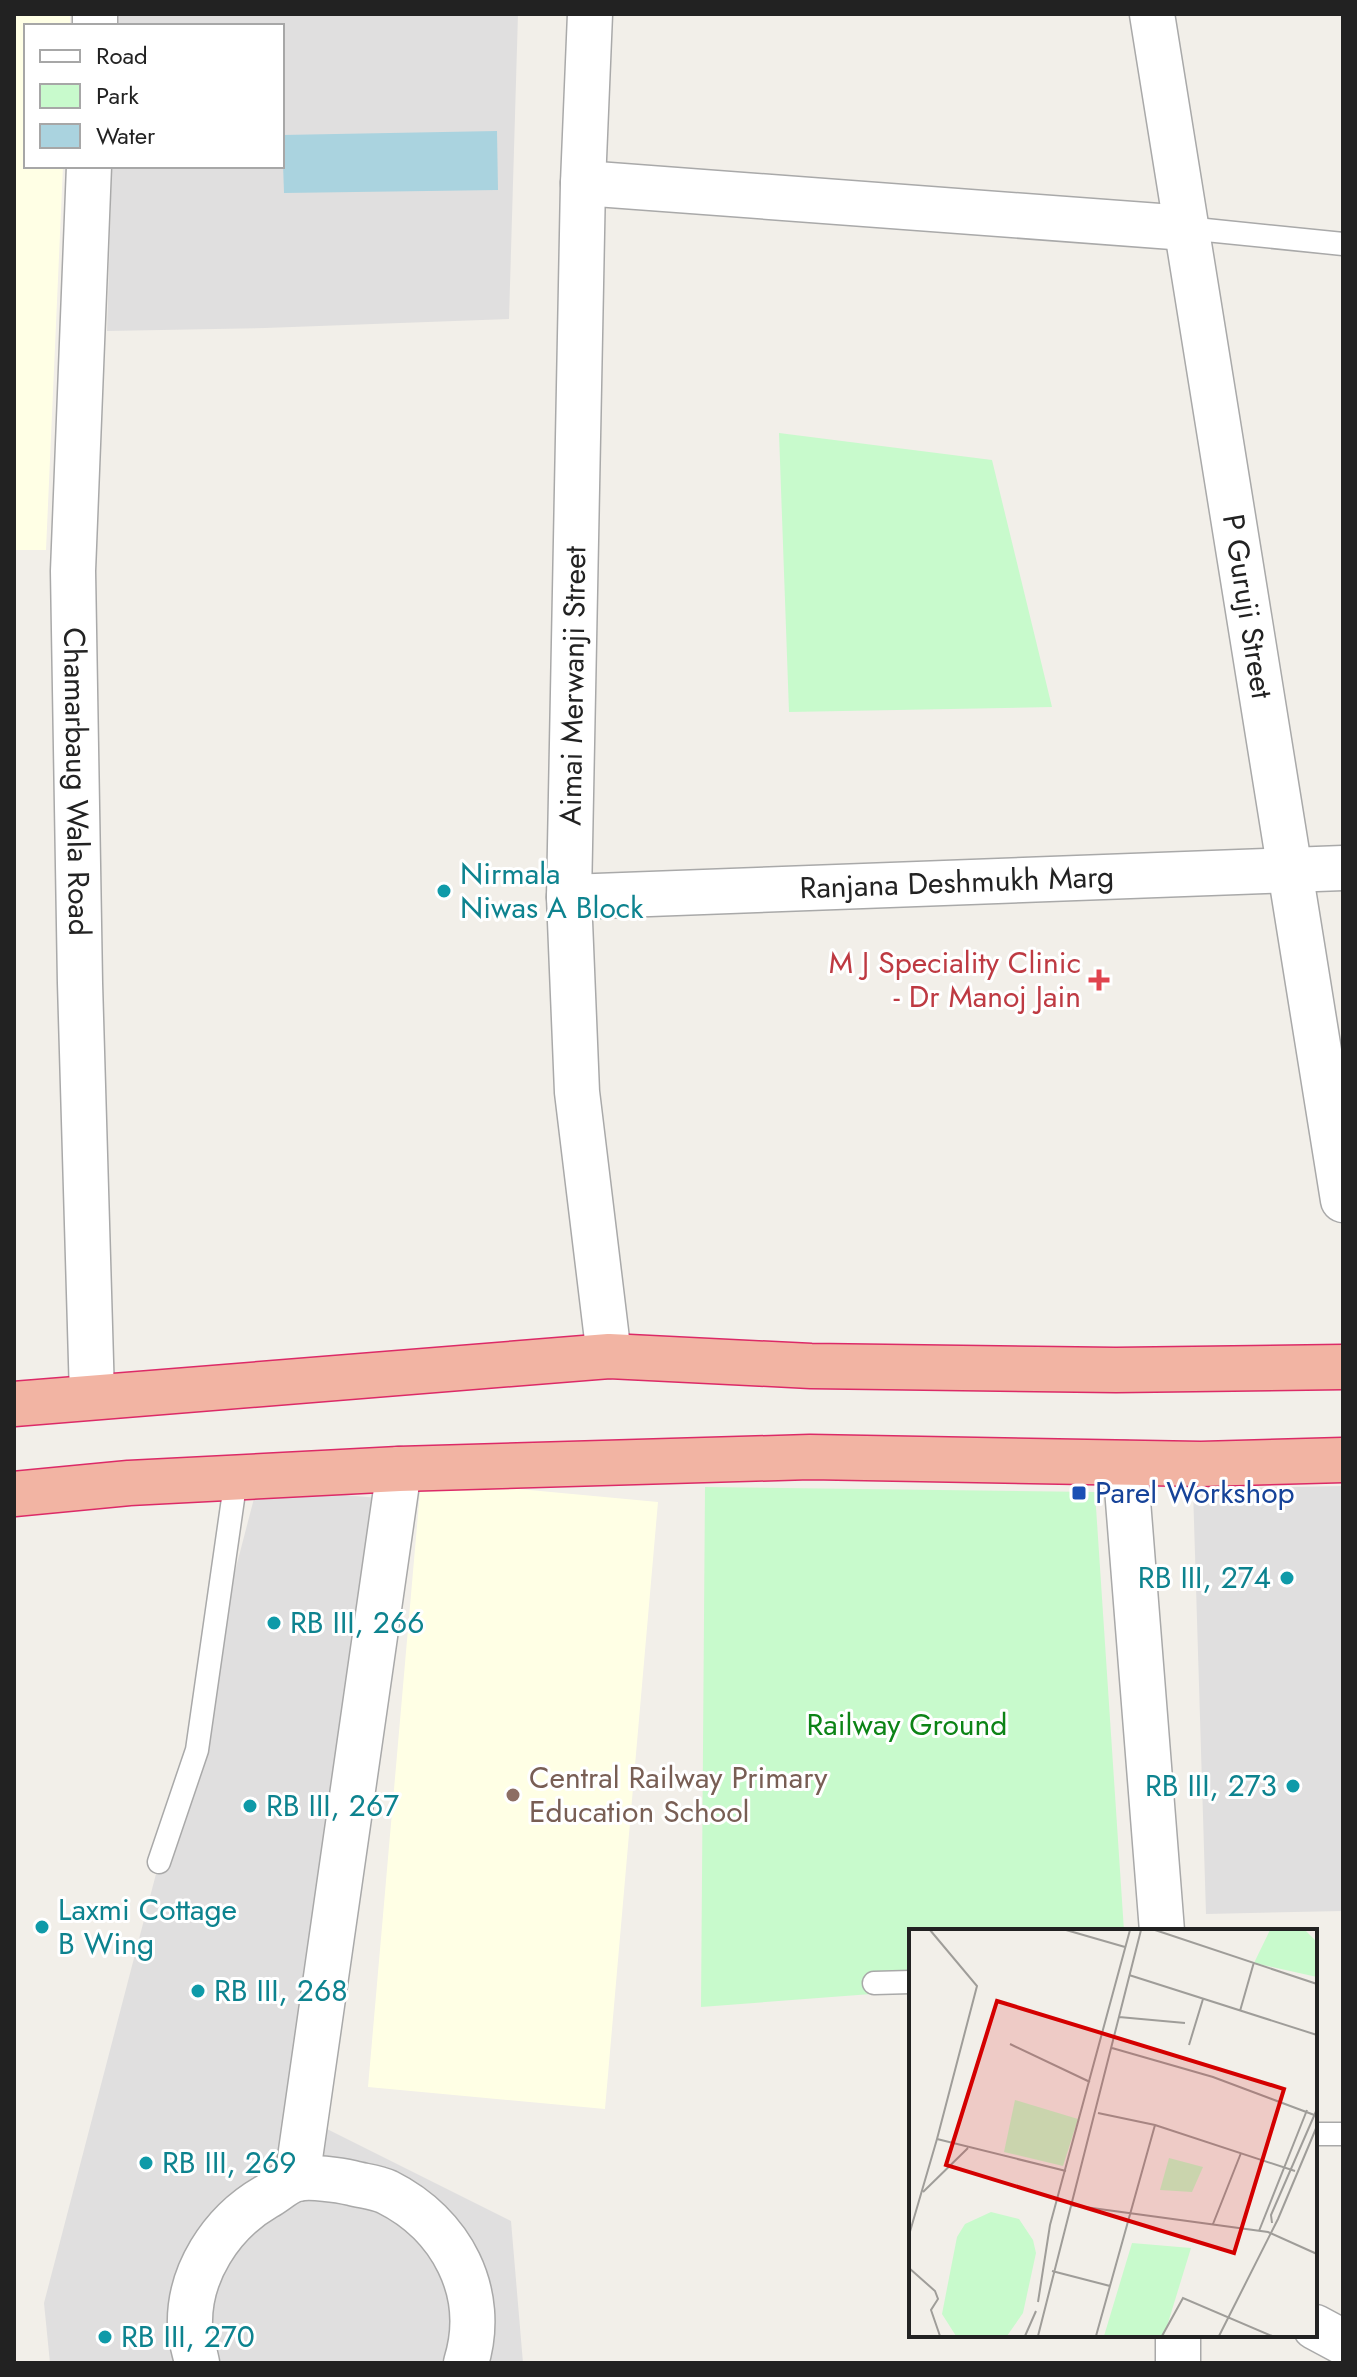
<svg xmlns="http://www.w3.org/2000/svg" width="1357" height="2377" font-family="Jost,sans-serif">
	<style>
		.residential { fill: #e0dfdf }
		.education { fill: #ffffe5 }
		.park { fill: #c8facc }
		.water { fill: #aad3df }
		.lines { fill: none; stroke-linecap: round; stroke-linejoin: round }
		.service-casing { stroke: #a9a9a9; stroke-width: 25 }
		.minor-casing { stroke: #a9a9a9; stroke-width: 47 }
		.trunk-casing { stroke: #dc2a67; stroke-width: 47 }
		.service { stroke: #fff; stroke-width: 22 }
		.minor { stroke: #fff; stroke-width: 44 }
		.trunk { stroke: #f2b4a3; stroke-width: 44 }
		.culture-dot { fill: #0f9aa8; stroke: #fff; stroke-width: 3 }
		.health-dot { fill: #e0444e; stroke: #fff; stroke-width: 3 }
		.transit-dot { fill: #1a4fb4; stroke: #fff; stroke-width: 3 }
		.education-dot { fill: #8d6e63; stroke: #fff; stroke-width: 3 }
		.labels { text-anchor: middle; stroke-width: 6; stroke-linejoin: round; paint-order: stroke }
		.street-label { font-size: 30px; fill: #222; stroke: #fff }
		.culture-label { font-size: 30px; fill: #0d838f; stroke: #fff; text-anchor: start }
		.health-label { font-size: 30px; fill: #be3a42; stroke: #fff; text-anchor: end }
		.transit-label { font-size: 30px; fill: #164399; stroke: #fff; text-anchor: start }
		.park-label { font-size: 30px; fill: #0c8416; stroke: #fff }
		.education-label { font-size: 30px; fill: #785e54; stroke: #fff; text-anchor: start }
		.inset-road { fill: none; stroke: #9f9d99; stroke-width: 2 }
		.view { fill: #d40000; fill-opacity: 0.15; stroke: #d40000; stroke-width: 4 }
		.inset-edge { fill: none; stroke: #222; stroke-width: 4 }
	</style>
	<rect width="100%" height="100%" fill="#f2efe9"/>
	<path class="residential" d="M117 14H518L509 319 265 328 107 331 112 166H282V26H116Z
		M1343 1486V1911L1206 1914 1193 1489Z
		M257 1487 411 1501 319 2125 511 2221 523 2363H50L44 2303Z"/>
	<path class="education" d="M14 14H70V26H26V166H63L46 550H14Z
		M421 1480 658 1502 605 2109 368 2087Z"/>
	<path class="park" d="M779 433 992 460 1052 707 789 712Z
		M705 1487 1095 1492 1124 1931H911V1991L701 2007Z"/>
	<path class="water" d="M497 131 498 190 284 193 282 135Z"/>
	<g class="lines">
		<defs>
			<path id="service" d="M1186 228 1343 244
				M159 1862 197 1750 236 1478
				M874 1983 911 1982
				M1315 2134H1343"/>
			<g id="minor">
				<path d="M590 14 583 183 569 897 577 1092 609 1356"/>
				<path id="s1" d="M1152 14 1343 1200"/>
				<path d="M95 26V14"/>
				<path id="s2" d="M89 166 73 571 80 983 92 1396"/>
				<path d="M583 183 1186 228"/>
				<path id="s3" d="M569 897 1343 868"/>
				<path d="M1125 1463 1162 1931"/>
				<path d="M297 2179 399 1469"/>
				<path d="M1315 2327 1343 2342"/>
				<path d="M197 2363C195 2352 190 2339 190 2327 188 2274 221 2223 266 2197 275 2192 287 2181 297 2179 310 2176 339 2180 352 2183 363 2186 376 2187 387 2192 451 2224 488 2292 466 2363"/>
				<path d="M1178 2363V2335"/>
			</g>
			<path id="trunk" d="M14 1404 609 1356 811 1366 1116 1370 1343 1367
				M14 1494 129 1483 399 1469 810 1457 1201 1464 1343 1460"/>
		</defs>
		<use href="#service" class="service-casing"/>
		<use href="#minor" class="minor-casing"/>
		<use href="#trunk" class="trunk-casing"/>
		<use href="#service" class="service"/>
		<use href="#minor" class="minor"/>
		<use href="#trunk" class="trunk"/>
	</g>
	<g class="culture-dot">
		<circle cx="444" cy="891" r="8"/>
		<circle cx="1287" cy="1578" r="8"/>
		<circle cx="274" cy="1623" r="8"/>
		<circle cx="1293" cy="1786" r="8"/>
		<circle cx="250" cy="1806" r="8"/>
		<circle cx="42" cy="1927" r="8"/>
		<circle cx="198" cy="1991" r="8"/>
		<circle cx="146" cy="2163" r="8"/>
		<circle cx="105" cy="2337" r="8"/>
	</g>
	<path class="health-dot" d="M1095 968h8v8h8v8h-8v8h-8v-8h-8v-8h8z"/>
	<rect class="transit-dot" x="1071" y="1485" width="16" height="16" rx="4"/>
	<circle class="education-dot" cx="513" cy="1795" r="8"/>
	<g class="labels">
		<g class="street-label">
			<text dy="10" stroke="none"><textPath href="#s1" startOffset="600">P Guruji Street</textPath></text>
			<text transform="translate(573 686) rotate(-89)" y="10">Aimai Merwanji Street</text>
			<text dy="10" stroke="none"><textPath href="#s2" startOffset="616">Chamarbaug Wala Road</textPath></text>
			<text dy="10" stroke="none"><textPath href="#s3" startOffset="388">Ranjana Deshmukh Marg</textPath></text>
		</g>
		<g class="culture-label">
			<text x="460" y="884">Nirmala<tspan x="460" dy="34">Niwas A Block</tspan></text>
			<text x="1271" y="1588" text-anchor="end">RB III, 274</text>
			<text x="290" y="1633">RB III, 266</text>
			<text x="1277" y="1796" text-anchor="end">RB III, 273</text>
			<text x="266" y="1816">RB III, 267</text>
			<text x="58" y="1920">Laxmi Cottage<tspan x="58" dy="34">B Wing</tspan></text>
			<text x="214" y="2001">RB III, 268</text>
			<text x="162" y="2173">RB III, 269</text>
			<text x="121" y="2347">RB III, 270</text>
		</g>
		<g class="health-label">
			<text x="1081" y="973">M J Speciality Clinic<tspan x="1081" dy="34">- Dr Manoj Jain</tspan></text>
		</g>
		<g class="transit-label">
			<text x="1095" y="1503">Parel Workshop</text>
		</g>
		<g class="park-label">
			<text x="907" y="1735">Railway Ground</text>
		</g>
		<g class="education-label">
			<text x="529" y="1788">Central Railway Primary<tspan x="529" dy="34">Education School</tspan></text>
		</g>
	</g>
	<g transform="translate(909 1929)">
		<rect width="408" height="408" fill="#f2efe9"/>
		<path d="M361 1H396L408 13V48L345 34ZM106 171 169 190 154 237 95 223ZM260 229 294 238 283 263 251 261ZM82 283 110 290 124 311 127 324 114 384 98 407H47L33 385 48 308 56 295ZM223 314 282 319 255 407H195Z" fill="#c8facc"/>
		<path class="inset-road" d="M21 1 68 57 28 210 157 242M157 1 216 18M246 1 408 55M220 46 408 106M331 82 345 33M210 88 276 94M101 115 181 153M280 116 294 70M203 119 304 148 408 187M189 184 246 196 386 242M14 263 59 219M161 276 359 303 408 325M363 294 362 286 408 180M304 295 332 224M350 302 398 181M0 306 28 210M0 339 26 362 29 370 22 381 31 407M143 342 201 357M129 373 141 296 221 1M116 407 127 382M129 407 232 1M187 407 246 196M253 407 274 369 363 407M310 407 369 290 408 197"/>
		<path class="view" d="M88 72 375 160 325 324 37 236Z"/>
		<rect width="408" height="408" class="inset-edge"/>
	</g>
	<rect width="1357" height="2377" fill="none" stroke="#222222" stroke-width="32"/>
	<rect x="24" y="24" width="260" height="144" fill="#ffffff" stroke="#a7a7a7" stroke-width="2"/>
	<rect x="40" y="50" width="40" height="12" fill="#ffffff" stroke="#a7a7a7" stroke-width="2"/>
	<text x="96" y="64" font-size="24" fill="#222222">Road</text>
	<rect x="40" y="84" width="40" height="24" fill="#c8facc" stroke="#a7a7a7" stroke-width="2"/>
	<text x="96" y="104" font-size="24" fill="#222222">Park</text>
	<rect x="40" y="124" width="40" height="24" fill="#aad3df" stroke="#a7a7a7" stroke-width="2"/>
	<text x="96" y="144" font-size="24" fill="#222222">Water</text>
</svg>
